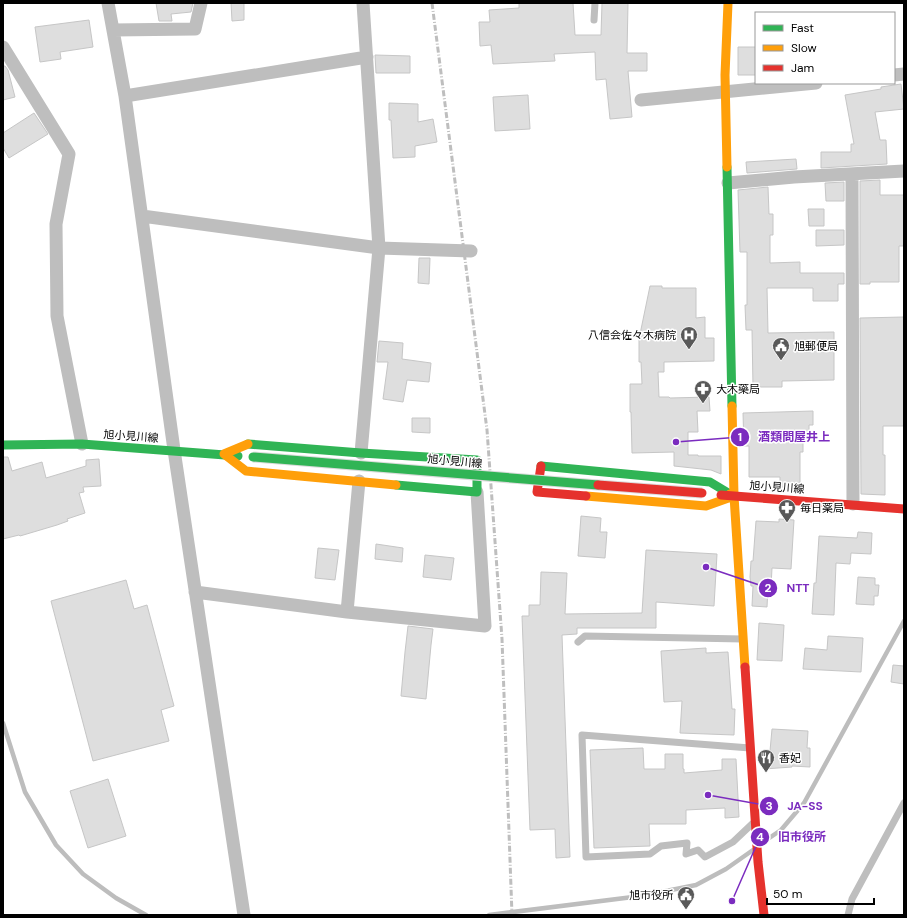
<svg xmlns="http://www.w3.org/2000/svg" width="907" height="918" font-family="'DM Sans','Noto Sans JP',sans-serif">
	<style>
		.lines { fill: none; stroke-linecap: round; stroke-linejoin: round }
		.stream { stroke: #bdbdbd; stroke-width: 4.5 }
		.building { fill: #dedede; stroke: #c6c6c6 }
		.lane { stroke: #bebebe; stroke-width: 7 }
		.street { stroke: #bebebe; stroke-width: 13 }
		.fast { stroke: #30b455; stroke-width: 9 }
		.slow { stroke: #ff9f0a; stroke-width: 9 }
		.jam { stroke: #e5322d; stroke-width: 9 }
		.rail { stroke: #bebebe; stroke-width: 3; stroke-dasharray: 6 2 1 2; stroke-linecap: butt }
		.fast-bridge-casing { stroke: #dbdbdb; stroke-width: 11; stroke-linecap: butt }
		.jam-bridge-casing { stroke: #dbdbdb; stroke-width: 11; stroke-linecap: butt }
		.fast-bridge { stroke: #30b455; stroke-width: 9 }
		.jam-bridge { stroke: #e5322d; stroke-width: 9 }
		.labels { text-anchor: middle; stroke-width: 3; stroke-linejoin: round; paint-order: stroke }
		.poi-label { font-size: 11px; fill: #000; stroke: #fff; text-anchor: start }
		.street-label { font-size: 11px; fill: #000; stroke: #fff }
		.leader { fill: none; stroke: #7b2cbf; stroke-width: 1.5 }
		.callout-dot { fill: #7b2cbf; stroke: #fff; stroke-width: 1.5 }
		.mark-label { font-size: 12px; text-anchor: middle; font-weight: bold; fill: #fff }
		.callout-label { font-size: 12px; text-anchor: middle; font-weight: bold; fill: #7b2cbf; stroke: #fff; stroke-width: 3; stroke-linejoin: round; paint-order: stroke }
	</style>
	<rect width="100%" height="100%" fill="#fff"/>
	<g class="lines">
		<path class="stream" d="M3 723 25 792 56 845 83 874 116 898 146 915
			M762 843 781 830 804 803 904 621
			M489 915 641 896 696 885 726 869 753 850"/>
	</g>
	<path class="building" d="M156 3H193L191 12 171 14 172 21H159Z
		M231 3H244V20L232 21Z
		M519 3H573L575 35H601L602 3H628L627 53H647V71H628L632 117 610 119 606 79 596 80 595 52 554 54 555 61 493 64 491 45 480 46 479 22H490L489 10 519 8Z
		M89 20 93 47 60 52 61 59 40 62 35 27Z
		M738 47H756V75H738Z
		M375 55 410 56V73H376Z
		M3 66H5L8 70 15 97 3 100Z
		M901 84 904 109 875 112 880 140H886L887 164 821 168V152H851V144H854L845 95 881 89V87Z
		M528 95 530 129 495 131 493 97Z
		M389 103 418 104V122L433 119 437 142 415 146V157L393 158 391 120H389Z
		M34 113 48 134 9 158 3 148V133Z
		M796 159 797 169 747 173 746 162Z
		M880 180V195H904V246H899V282H870V284H860V181Z
		M844 182V201H826L825 183Z
		M768 187 769 214H773V235H770V263L800 262V273H844V284H838V301H813V288H767L768 333 834 332V380L782 381V387H753L752 330H746L745 305H747V252H740L738 190Z
		M808 209H824V226H809Z
		M816 230H844V245L816 246Z
		M419 258H430L429 284 418 283Z
		M650 286H662V288H696V318L705 317V338H714V361L664 362V372H658L659 397H669L670 398 709 397 710 411H697L698 432H688V455H698V456H721V474L711 470 674 466V452L632 453 631 412H630V384H642L641 362H639V339Z
		M904 317V426H883V455H885V495L861 494 860 318Z
		M379 341 403 343 402 359 431 363 429 382 407 380 403 402 383 399 388 362H377Z
		M813 411V425H809V432L803 433V452H800V487H780V477H749V446H744L743 413Z
		M412 418H430V433L412 432Z
		M3 457H8L12 471 42 462 46 478 86 466V460L99 459 101 486 83 487 84 492 79 493 85 513 67 519 68 521 57 525 20 536 19 535 3 539Z
		M581 516 601 518 600 532H607L605 558 578 556Z
		M779 519 794 520 791 569 772 568 771 587H768L767 607 752 606 753 586H751L750 577 751 561H753L756 521 779 522Z
		M858 532 872 533 871 554 851 553 850 564 836 563 834 615 812 614 814 583H816L819 536 857 538Z
		M376 544 403 548 402 562 375 559Z
		M318 548 339 550 335 580 315 578Z
		M646 550 717 554 714 606 656 602V628H577V634L562 635 570 857 556 858 555 829 530 830 522 616H529V605H540L541 572 567 573 565 614 642 613Z
		M425 555 454 558 451 580 423 577Z
		M858 577 875 578V585H879L878 596H874V605L856 604Z
		M126 580 134 609 147 605 174 706 161 710 169 741 93 761 51 601Z
		M759 623 784 625 782 661 757 660Z
		M408 626 433 629 431 645 426 699 401 696 405 652Z
		M828 636 863 638 861 672 803 669 805 648 827 650Z
		M706 648V653L728 652 732 709H735L734 735 680 733 682 701 664 702 661 651Z
		M893 665 904 666V684L891 682Z
		M772 729 808 731 807 748H810V767L792 766V767L764 769 763 751H770Z
		M643 748 644 769H665V754H683V769H684V773L722 770V759H736L739 817 725 818V808L686 810V824H649L650 846 594 848 590 750Z
		M108 779 126 836 88 848 70 791Z"/>
	<g class="lines">
		<path class="lane" d="M594 20 595 3
			M578 642 585 636 743 639
			M750 748 582 735 586 857 650 854 661 846 687 843 686 854 698 850 705 857 733 842 752 824
			M848 915 852 899 904 803"/>
		<path class="street" d="M108 3 125 96 174 450 244 915
			M113 30 195 29 201 3
			M3 47 69 154 56 224 57 316 82 444
			M894 75 904 74
			M125 96 367 57
			M641 100 816 83
			M852 174 853 504
			M728 183 794 177 904 171
			M142 216 379 248 471 251
			M361 453 379 248 363 3
			M195 592 347 612 485 626 477 492
			M347 612 359 481"/>
		<path class="fast" d="M727 167 732 406
			M248 444 361 453 477 460V492L396 485
			M3 445 82 444 238 456
			M541 466 710 482 730 494"/>
		<path class="slow" d="M727 167 725 75 728 3
			M732 406 734 496 745 667
			M248 444 224 454 246 471 396 485
			M586 496 706 506 734 496 730 494"/>
		<path class="jam" d="M541 466 537 492 586 496
			M721 495 904 509
			M745 667 758 862 764 915"/>
		<path class="rail" d="M432 3 487 430 502 639 512 915"/>
		<defs>
			<path id="fast-bridge" d="M253 457 598 485"/>
			<path id="jam-bridge" d="M598 485 702 493"/>
		</defs>
		<use href="#fast-bridge" class="fast-bridge-casing"/>
		<use href="#jam-bridge" class="jam-bridge-casing"/>
		<use href="#fast-bridge" class="fast-bridge"/>
		<use href="#jam-bridge" class="jam-bridge"/>
	</g>
	<defs>
		<symbol id="hospital-pin" viewBox="-11 -11 22 30"><path d="M0 17L-7.5 6A9.5 9.5 0 1 1 7.5 6Z" fill="#595959" stroke="#fff"/><path d="M-5-5h3v3.5h4V-5h3V5h-3V1.5h-4V5h-3Z" fill="#fff"/></symbol>
		<symbol id="civic-pin" viewBox="-11 -11 22 30"><path d="M0 17L-7.5 6A9.5 9.5 0 1 1 7.5 6Z" fill="#595959" stroke="#fff"/><path d="M-.6-6.5H3V-4.5H.6V-3L4-1V1h2V6H-6V1h2V-1L-.6-3ZM-1.2 2.5V6h2.4V2.5Z" fill="#fff"/></symbol>
		<symbol id="pharmacy-pin" viewBox="-11 -11 22 30"><path d="M0 17L-7.5 6A9.5 9.5 0 1 1 7.5 6Z" fill="#595959" stroke="#fff"/><path d="M-2-6h4v4h4v4h-4v4h-4v-4h-4v-4h4Z" fill="#fff"/></symbol>
		<symbol id="restaurant-pin" viewBox="-11 -11 22 30"><path d="M0 17L-7.5 6A9.5 9.5 0 1 1 7.5 6Z" fill="#595959" stroke="#fff"/><path d="M-5-6h1v4h1v-4h1v4h1v-4h1v5L-1.5 .5V6h-2V.5L-5-1ZM5-6V6H3V1.5H1.5Q1.5-4 5-6Z" fill="#fff"/></symbol>
	</defs>
	<g fill-rule="evenodd">
		<use href="#hospital-pin" x="679" y="325" width="20" height="27"/>
		<use href="#civic-pin" x="771" y="336" width="20" height="27"/>
		<use href="#pharmacy-pin" x="693" y="379" width="20" height="27"/>
		<use href="#pharmacy-pin" x="777" y="498" width="20" height="27"/>
		<use href="#restaurant-pin" x="756" y="748" width="20" height="27"/>
		<use href="#civic-pin" x="676" y="885" width="20" height="27"/>
	</g>
	<g class="labels">
		<g class="poi-label">
			<text x="676" y="339" text-anchor="end">八信会佐々木病院</text>
			<text x="794" y="350">旭郵便局</text>
			<text x="716" y="393">大木藥局</text>
			<text x="800" y="512">毎日薬局</text>
			<text x="779" y="762">香妃</text>
			<text x="673" y="899" text-anchor="end">旭市役所</text>
		</g>
		<g class="street-label">
			<text transform="translate(131 436) rotate(4)" y="4">旭小見川線</text>
			<text transform="translate(455 461) rotate(5)" y="4">旭小見川線</text>
			<text transform="translate(777 487) rotate(4)" y="4">旭小見川線</text>
		</g>
	</g>
	<path class="leader" d="M676 442L740 437M706 567L768 588M708 795L769 806M732 901L760 837"/>
	<g class="callout-dot">
		<circle cx="676" cy="442" r="4"/>
		<circle cx="706" cy="567" r="4"/>
		<circle cx="708" cy="795" r="4"/>
		<circle cx="732" cy="901" r="4"/>
		<circle cx="740" cy="437" r="10"/>
		<circle cx="768" cy="588" r="10"/>
		<circle cx="769" cy="806" r="10"/>
		<circle cx="760" cy="837" r="10"/>
	</g>
	<g class="mark-label">
		<text x="740" y="441">1</text>
		<text x="768" y="592">2</text>
		<text x="769" y="810">3</text>
		<text x="760" y="841">4</text>
	</g>
	<g class="callout-label">
		<text x="794" y="441">酒類問屋井上</text>
		<text x="798" y="592">NTT</text>
		<text x="805" y="810">JA-SS</text>
		<text x="802" y="841">旧市役所</text>
	</g>
	<rect width="907" height="918" fill="none" stroke="#000000" stroke-width="8"/>
	<rect x="755" y="12" width="140" height="72" fill="#ffffff" stroke="#999999"/>
	<rect x="763" y="25" width="20" height="6" fill="#30b455" stroke="#999999"/>
	<text x="791" y="32" font-size="12" fill="#000000">Fast</text>
	<rect x="763" y="45" width="20" height="6" fill="#ff9f0a" stroke="#999999"/>
	<text x="791" y="52" font-size="12" fill="#000000">Slow</text>
	<rect x="763" y="65" width="20" height="6" fill="#e5322d" stroke="#999999"/>
	<text x="791" y="72" font-size="12" fill="#000000">Jam</text>
	<path d="M767 898v6h107v-6" fill="none" stroke="#000000" stroke-width="2"/>
	<text x="773" y="898" font-size="12" fill="#000000" stroke="#ffffff" stroke-width="3" paint-order="stroke">50 m</text>
</svg>
